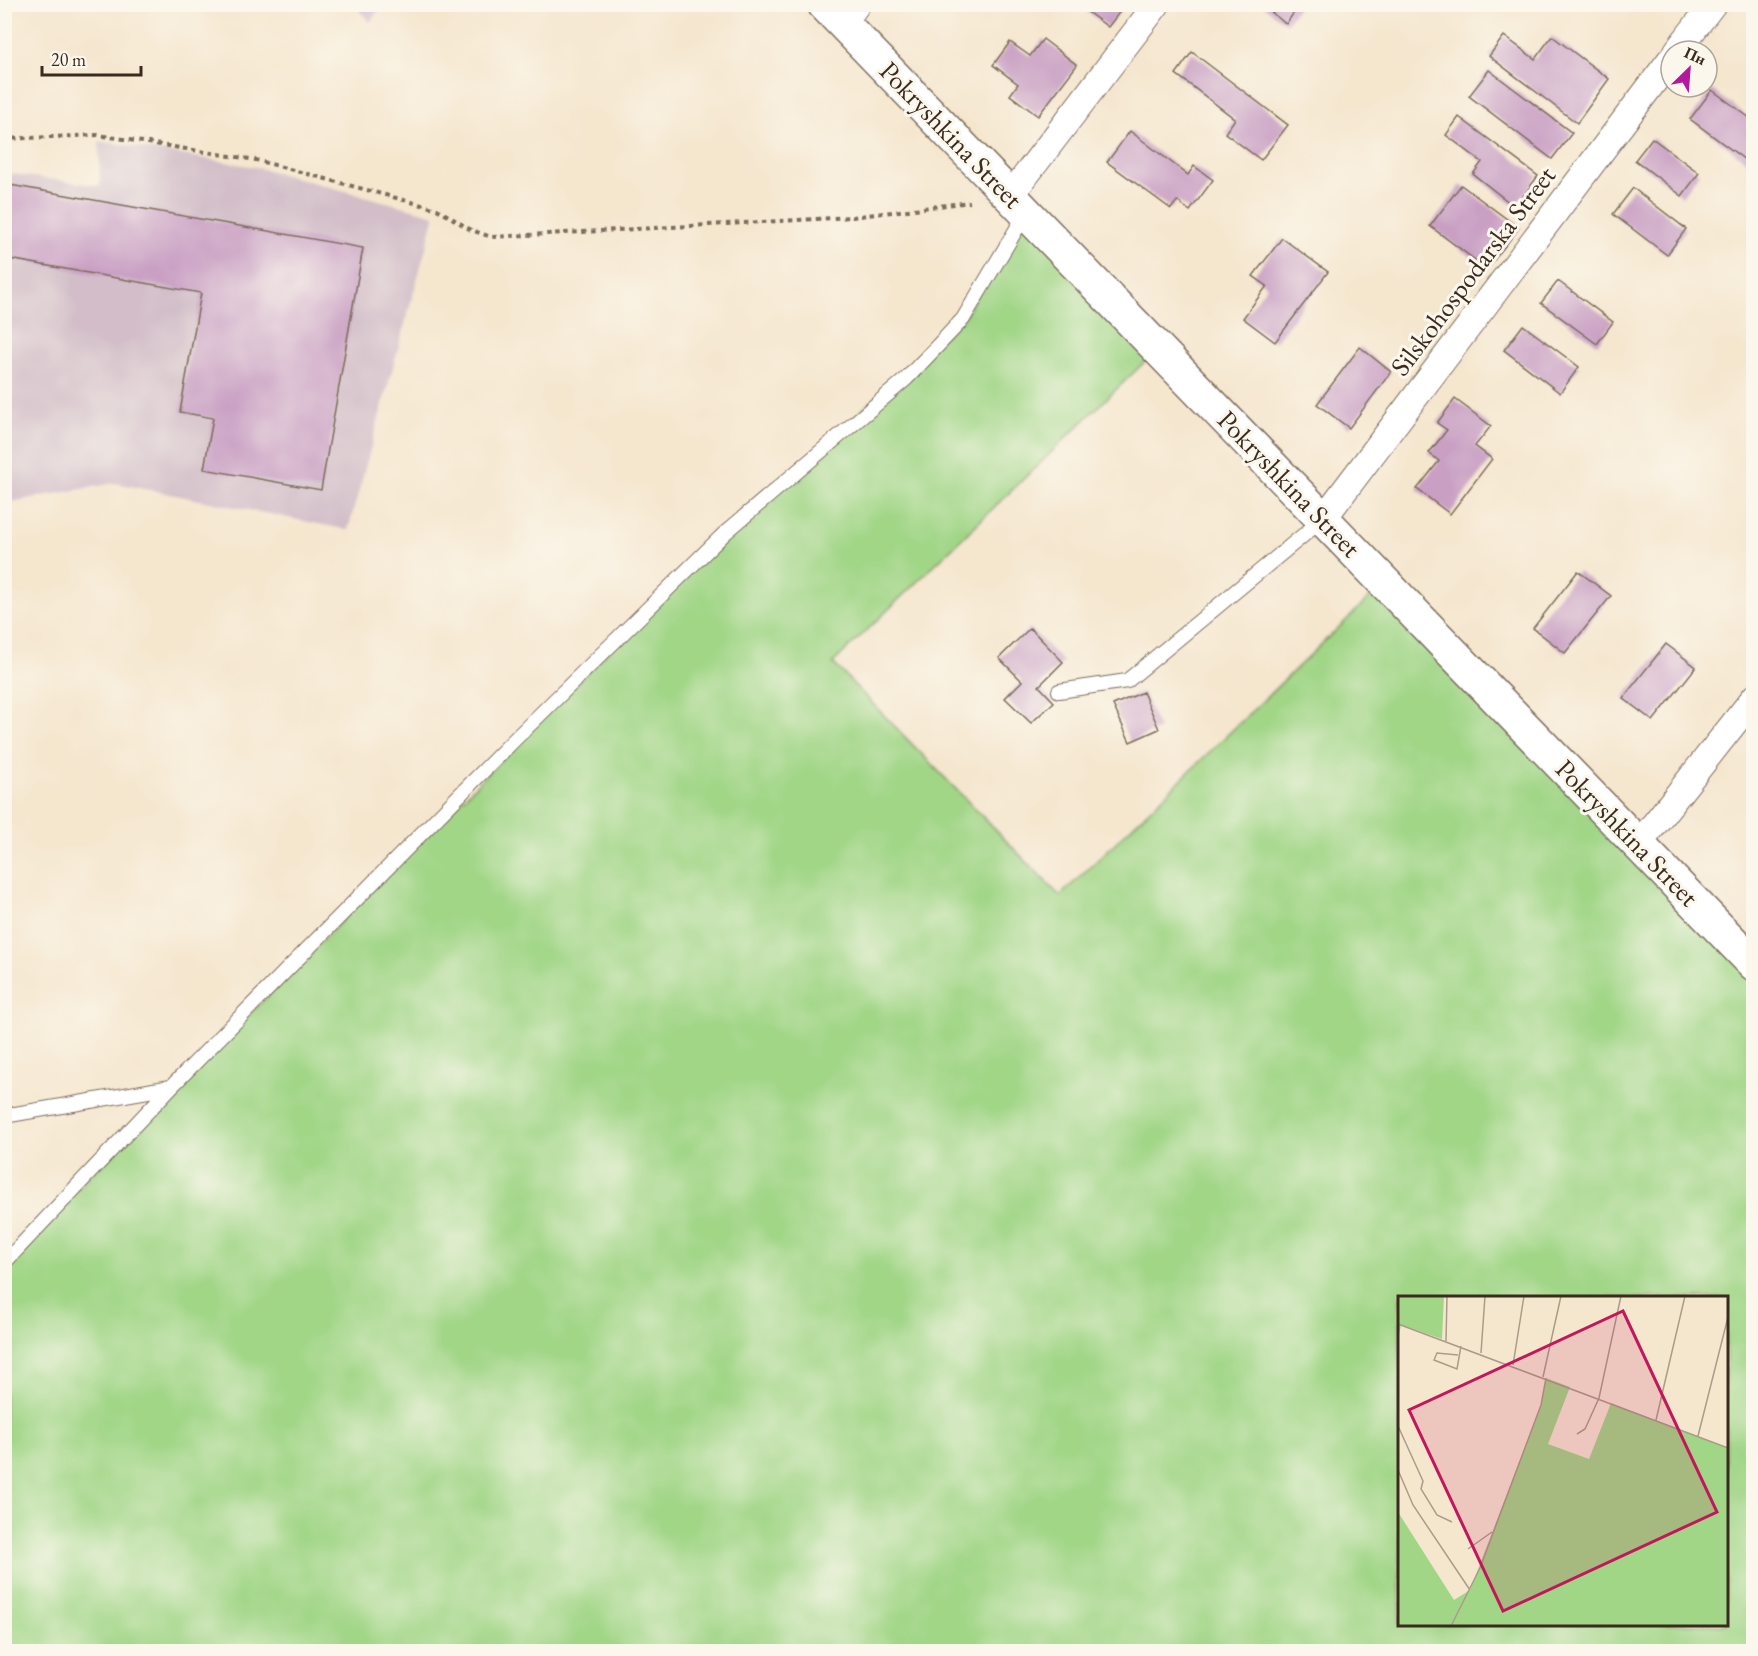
<svg xmlns="http://www.w3.org/2000/svg" width="1758" height="1656" font-family="'EB Garamond',serif">
	<style>
		.industrial { fill: #d2bdc8 }
		.green { fill: #a1d687; stroke: #6e8052; stroke-width: 1.5; fill-rule: evenodd }
		.building { fill: #c9a0c4 }
		.lines { fill: none; stroke-linecap: round; stroke-linejoin: round }
		.lane-casing { stroke: #7c6c5c; stroke-width: 16 }
		.street-casing { stroke: #7c6c5c; stroke-width: 28 }
		.secondary-casing { stroke: #7c6c5c; stroke-width: 36 }
		.path { stroke: #7c6c5c; stroke-width: 4; stroke-dasharray: 4.5 4.5; stroke-linecap: butt }
		.lane { stroke: #fff; stroke-width: 14 }
		.street { stroke: #fff; stroke-width: 26 }
		.secondary { stroke: #fff; stroke-width: 33 }
		.labels { text-anchor: middle; stroke-width: 6; stroke-linejoin: round; paint-order: stroke }
		.street-label { font-size: 27px; fill: #3b2a1e; stroke: #fbf7ec }
		.inset-road { fill: none; stroke: #ab9b88; stroke-width: 1.5 }
		.view { fill: #c2185b; fill-opacity: 0.15; stroke: #c2185b; stroke-width: 3 }
		.inset-edge { fill: none; stroke: #3b2a1e; stroke-width: 3 }
	</style>
	<rect width="100%" height="100%" fill="#fbf7ec"/>
	<filter id="ink" filterUnits="userSpaceOnUse"><feTurbulence type="fractalNoise" baseFrequency=".0167" numOctaves="2"/><feDisplacementMap in="SourceGraphic" scale="12" xChannelSelector="R" yChannelSelector="G"/><feConvolveMatrix kernelMatrix="1 2 1 2 8 2 1 2 1" color-interpolation-filters="sRGB"/></filter>
	<filter id="wash" filterUnits="userSpaceOnUse"><feTurbulence type="fractalNoise" baseFrequency=".008" numOctaves="4" result="noise"/><feDisplacementMap in="SourceGraphic" scale="24" xChannelSelector="R" yChannelSelector="G"/><feGaussianBlur stdDeviation="1.35" result="paint"/><feColorMatrix in="noise" values="0 0 0 0 0 0 0 0 0 0 0 0 0 0 0 0 0 1.4 0 .05"/><feComposite in="paint" operator="in"/></filter>
	<g filter="url(#wash)">
		<rect width="100%" height="100%" fill="#f5e6ce"/>
		<path class="industrial" d="M354 5H383L370 22Z
			M99 141 255 167 435 215 348 530 115 483 5 503V173L100 186Z"/>
		<path class="green" d="M1026 213 1158 349 833 663 1060 896 1385 583 1753 964V1651H5L4 1263 725 533 963 319ZM1400 1298H1726V1624H1400Z"/>
		<g id="blocks">
			<path class="building" d="M1261 4H1300L1286 24Z
				M1078 5H1125L1108 27Z
				M1504 36 1535 59 1552 36 1609 79 1577 123 1489 56Z
				M1043 39 1077 65 1038 116 1010 95 1018 84 993 65 1010 42 1030 56Z
				M1192 52 1288 125 1261 160 1225 133 1235 119 1176 74Z
				M1489 70 1572 133 1552 159 1469 96Z
				M1712 90 1754 121 1752 165 1690 119Z
				M1459 117 1538 176 1515 207 1473 174 1482 162 1446 135Z
				M1130 131 1188 175 1194 166 1213 180 1190 211 1177 201 1171 209 1107 162Z
				M1652 138 1699 173 1682 196 1635 160Z
				M10 185 363 248 321 490 204 469 213 418 180 412 201 293 4 258V218Z
				M1461 185 1519 228 1487 269 1430 226Z
				M1633 188 1686 229 1667 255 1613 214Z
				M1282 238 1328 272 1275 342 1243 318 1267 286 1253 276Z
				M1558 281 1613 322 1597 344 1541 303Z
				M1523 325 1579 367 1560 393 1504 350Z
				M1360 347 1391 372 1349 428 1317 404Z
				M1455 399 1491 426 1475 446 1492 459 1450 514 1417 489 1439 461 1429 453 1447 430 1437 423Z
				M1578 571 1611 596 1565 653 1533 628Z
				M1030 628 1063 662 1039 686 1054 702 1031 723 1005 698 1022 681 999 658Z
				M1666 644 1696 667 1653 721 1623 698Z
				M1143 692 1159 729 1130 742 1113 705Z"/>
		</g>
	</g>
	<g filter="url(#ink)">
		<use href="#blocks" fill-opacity="0" stroke="#7c6c5c" stroke-width="1.5"/>
		<g class="lines">
			<defs>
				<path id="lane" d="M1059 691 1127 681 1323 519
					M4 1116 171 1087
					M4 1263 171 1087 513 741 725 533 906 379 963 319 1026 213"/>
				<path id="street" d="M843 24 857 4
					M1677 51 1713 4
					M1010 196 1157 4
					M1323 519 1671 59
					M1638 845 1754 698"/>
				<path id="secondary" d="M824 4 1754 964"/>
			</defs>
			<use href="#lane" class="lane-casing"/>
			<use href="#street" class="street-casing"/>
			<use href="#secondary" class="secondary-casing"/>
			<path class="path" d="M4 139 98 135 256 160 437 209 471 230 491 237 852 217 970 202"/>
			<use href="#lane" class="lane"/>
			<use href="#street" class="street"/>
			<use href="#secondary" class="secondary"/>
		</g>
	</g>
	<g class="labels">
		<g class="street-label">
			<text transform="translate(951 135) rotate(46)" y="9">Pokryshkina Street</text>
			<text transform="translate(1473 271) rotate(-53)" y="9">Silskohospodarska Street</text>
			<text transform="translate(1289 484) rotate(46)" y="9">Pokryshkina Street</text>
			<text transform="translate(1627 833) rotate(46)" y="9">Pokryshkina Street</text>
		</g>
	</g>
	<g transform="translate(1398 1296)">
		<rect width="330" height="330" fill="#f5e6ce"/>
		<path d="M0 0H46L44 43 3 29 0 44ZM148 82 172 91 150 148 191 163 213 107 330 152V330H0V216L56 304 72 294 143 109Z" fill="#a1d687"/>
		<path class="inset-road" d="M0 28 330 152M48 45 49 0M83 57 87 0M60 59 39 57 36 64 59 73 63 50M115 69 126 0M145 81 163 0M258 124 287 0M0 130 25 185 23 193 39 219 54 226M179 138 187 133 201 102 223 0M300 140 330 21M0 174 15 209 72 294M70 253 94 236M53 330 82 272 143 109 148 82"/>
		<path class="view" d="M225 15 319 216 105 315 11 114Z"/>
		<rect width="330" height="330" class="inset-edge"/>
	</g>
	<rect width="1758" height="1656" fill="none" stroke="#fbf7ec" stroke-width="24"/>
	<g transform="translate(1689 69) rotate(25)"><circle r="28" fill="#fbf7ec" stroke="#aea59a" stroke-width="1.5"/>
	<path d="M0-4.5L10 22L0 15L-10 22Z" fill="#b5179e"/>
	<text y="-9" font-size="16" font-weight="bold" text-anchor="middle" fill="#3b2a1e">Пн</text>
	</g>
	<path d="M42 66v9h99v-9" fill="none" stroke="#3b2a1e" stroke-width="3"/>
	<text x="51" y="66" font-size="18" fill="#3b2a1e" stroke="#fbf7ec" stroke-width="4.5" paint-order="stroke">20 m</text>
</svg>
